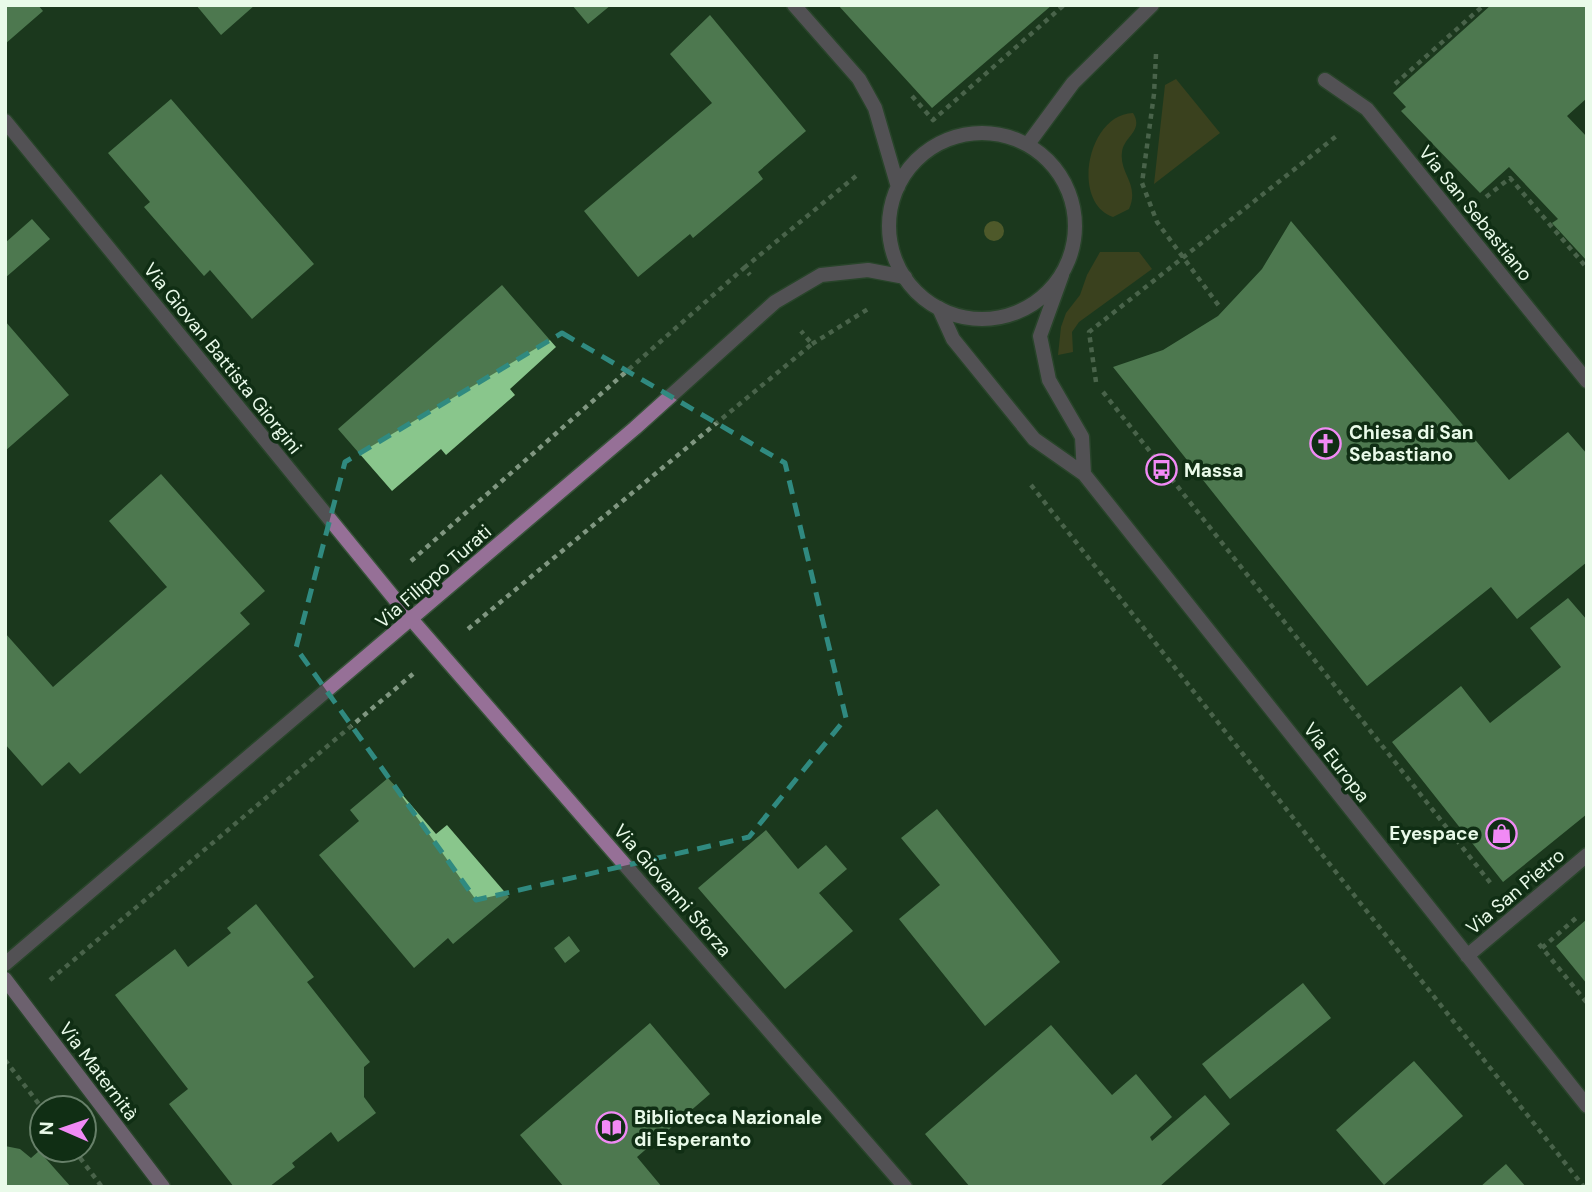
<svg xmlns="http://www.w3.org/2000/svg" width="1592" height="1192" font-family="'DM Sans',sans-serif">
	<style>
		.green { fill: #5f4c1f }
		.building { fill: #89c68c }
		.lines { fill: none; stroke-linecap: round; stroke-linejoin: round }
		.minor-casing { stroke: #38533a; stroke-width: 17 }
		.tertiary-casing { stroke: #38533a; stroke-width: 17 }
		.secondary-casing { stroke: #38533a; stroke-width: 17 }
		.path { stroke: #809781; stroke-width: 4.5; stroke-dasharray: 5 5; stroke-linecap: butt }
		.minor { stroke: #967097; stroke-width: 14 }
		.tertiary { stroke: #967097; stroke-width: 14 }
		.secondary { stroke: #cf92d1; stroke-width: 14 }
		.tree { fill: #8c813a }
		.marked { fill: none; stroke: #308a80; stroke-width: 5; stroke-dasharray: 14 9; stroke-linejoin: round }
		.labels { text-anchor: middle; stroke-width: 7; stroke-linejoin: round; paint-order: stroke }
		.street-label { font-size: 19px; fill: #e9fae9; stroke: #102e14 }
		.poi-label { font-size: 19px; font-weight: bold; fill: #e9fae9; stroke: #102e14; text-anchor: start }
	</style>
	<rect width="100%" height="100%" fill="#1b381d"/>
	<path class="green" d="M1176 79 1220 133 1154 184 1165 85Z
		M1133 113C1144 131 1124 136 1122 152 1119 174 1140 184 1129 209L1113 217C1070 202 1088 114 1133 113Z
		M1100 252H1139L1152 269 1079 322 1072 332 1073 352 1058 355 1061 327 1066 313 1080 295 1087 275Z"/>
	<path class="building" d="M5 5H38L43 11 5 44Z
		M196 5H255L221 35Z
		M572 5H611L588 24Z
		M838 5H1052L932 108Z
		M1491 5H1587V98L1567 116 1587 137V261L1552 223 1558 219 1509 167 1480 193 1401 111 1406 107 1393 93Z
		M710 15 806 131 758 172 763 179 693 238 690 234 638 277 584 211 712 103 670 54Z
		M171 99 314 264 252 319 210 270 204 276 144 207 150 202 108 153Z
		M32 219 50 239 5 278V243Z
		M1291 221 1509 480 1568 432 1587 454V562L1517 619 1491 587 1367 686 1113 367 1163 350 1218 316 1262 269Z
		M502 285 556 347 510 389 515 395 446 455 441 449 392 491 338 429Z
		M5 321 69 395 5 451Z
		M161 474 265 591 240 613 250 624 80 774 69 762 42 786 5 744V633L53 687 167 587 109 521Z
		M1568 598 1587 620V814L1503 882 1392 742 1461 686 1490 723 1561 667 1530 628Z
		M388 778 436 834 447 825 509 897 453 944 448 938 414 968 319 855 359 821 350 810Z
		M937 809 1060 962 985 1026 899 919 940 885 901 838Z
		M766 830 798 869 826 845 847 869 819 893 853 931 785 989 698 888Z
		M256 904 314 977 307 982 370 1062 364 1067V1097L376 1113 338 1142 331 1132 292 1163 295 1167 269 1187H234L169 1104 188 1089 115 995 175 949 188 967 231 933 227 928Z
		M1587 919V984L1556 946Z
		M569 936 580 951 565 963 554 948Z
		M1303 983 1331 1018 1230 1099 1202 1064Z
		M650 1023 710 1094 637 1157 662 1187H564L520 1135Z
		M1051 1025 1112 1095 1136 1074 1172 1117 1150 1137 1152 1141 1205 1095 1230 1124 1159 1187H970L925 1134Z
		M1414 1061 1463 1116 1384 1185 1336 1130Z
		M5 1146 20 1149 31 1158 39 1151 71 1187H5Z
		M1506 1164 1526 1187H1480Z"/>
	<g class="lines">
		<defs>
			<path id="minor" d="M1325 80 1367 109 1587 381
				M5 121 412 620 905 1187
				M1062 275 1040 336 1049 380 1082 437 1084 474
				M939 308 953 339 1034 439 1084 474 1587 1106
				M1467 956 1587 855
				M5 964 635 428 775 302 821 275 868 270 905 277"/>
			<path id="tertiary" d="M794 5 859 79 875 108 898 187
				M889 226a93 93 0 1 1 186 0a93 93 0 1 1-186 0Z
				M1028 144 1073 83 1152 5"/>
			<path id="secondary" d="M5 979 163 1187"/>
		</defs>
		<use href="#minor" class="minor-casing"/>
		<use href="#tertiary" class="tertiary-casing"/>
		<use href="#secondary" class="secondary-casing"/>
		<path class="path" d="M1156 54 1154 94 1142 183 1157 222 1219 306
			M1395 84 1484 5
			M912 96 933 120 1064 5
			M1486 197 1510 178 1587 268
			M744 268 856 176
			M812 344 868 309
			M1096 382 1089 332 1339 134
			M1103 392 1492 885
			M1031 485 1584 1187
			M411 561 744 268 750 275
			M468 629 812 344 801 331
			M1539 944 1587 1003
			M1542 948 1576 918
			M50 980 413 674
			M5 1060 42 1108
			M74 1150 102 1187"/>
		<use href="#minor" class="minor"/>
		<use href="#tertiary" class="tertiary"/>
		<use href="#secondary" class="secondary"/>
	</g>
	<circle class="tree" cx="994" cy="231" r="10"/>
	<path d="M0 0H1592V1192H0ZM562 333 785 463 846 718 749 837 476 900 296 648 345 462Z" fill="#1b381d" fill-opacity=".55" fill-rule="evenodd"/>
	<path class="marked" d="M562 333 785 463 846 718 749 837 476 900 296 648 345 462Z"/>
	<defs>
		<symbol id="church-ring" viewBox="-11 -11 22 22"><circle r="9.5" fill="#102e14" stroke="#f18af5" stroke-width="1.5"/><path d="M-1.2-6h2.4v3.5h3.3v2.4h-3.3V6h-2.4V-.1h-3.3v-2.4h3.3Z" fill="#f18af5"/></symbol>
		<symbol id="bus-ring" viewBox="-11 -11 22 22"><circle r="9.5" fill="#102e14" stroke="#f18af5" stroke-width="1.5"/><path d="M-5-6H5V4H4V6H2V4H-2V6H-4V4H-5ZM-3.5-4V0h7V-4ZM-3.5 1.2v1.5H-2V1.2ZM2 1.2v1.5H3.5V1.2Z" fill="#f18af5"/></symbol>
		<symbol id="shop-ring" viewBox="-11 -11 22 22"><circle r="9.5" fill="#102e14" stroke="#f18af5" stroke-width="1.5"/><path d="M-5-2.5h2.3a2.7 3.5 0 0 1 5.4 0H5L5.5 6h-11ZM-1.5-2.5h3a1.5 2.3 0 0 0-3 0Z" fill="#f18af5"/></symbol>
		<symbol id="library-ring" viewBox="-11 -11 22 22"><circle r="9.5" fill="#102e14" stroke="#f18af5" stroke-width="1.5"/><path d="M-6-4Q-3-5.5-.7-3.5V5Q-3 3-6 4ZM6-4Q3-5.5 .7-3.5V5Q3 3 6 4Z" fill="#f18af5"/></symbol>
	</defs>
	<g fill-rule="evenodd">
		<use href="#church-ring" x="1308" y="426" width="35" height="35"/>
		<use href="#bus-ring" x="1144" y="452" width="35" height="35"/>
		<use href="#shop-ring" x="1484" y="816" width="35" height="35"/>
		<use href="#library-ring" x="594" y="1110" width="35" height="35"/>
	</g>
	<g class="labels">
		<g class="street-label">
			<text transform="translate(1476 213) rotate(51)" y="7">Via San Sebastiano</text>
			<text transform="translate(223 358) rotate(51)" y="7">Via Giovan Battista Giorgini</text>
			<text transform="translate(433 576) rotate(-41)" y="7">Via Filippo Turati</text>
			<text transform="translate(1337 762) rotate(52)" y="7">Via Europa</text>
			<text transform="translate(673 890) rotate(49)" y="7">Via Giovanni Sforza</text>
			<text transform="translate(1515 891) rotate(-40)" y="7">Via San Pietro</text>
			<text transform="translate(99 1071) rotate(53)" y="7">Via Maternità</text>
		</g>
		<g class="poi-label">
			<text x="1349" y="439">Chiesa di San<tspan x="1349" dy="22">Sebastiano</tspan></text>
			<text x="1184" y="477">Massa</text>
			<text x="1479" y="840" text-anchor="end">Eyespace</text>
			<text x="634" y="1124">Biblioteca Nazionale<tspan x="634" dy="22">di Esperanto</tspan></text>
		</g>
	</g>
	<rect width="1592" height="1192" fill="none" stroke="#e9fae9" stroke-width="14"/>
	<g transform="translate(63 1129) rotate(272)"><circle r="33" fill="#102e14" stroke="#678069" stroke-width="2"/>
	<path d="M0-5L12 26L0 18L-12 26Z" fill="#f18af5"/>
	<text y="-10" font-size="19" font-weight="bold" text-anchor="middle" fill="#e9fae9">N</text>
	</g>
</svg>
